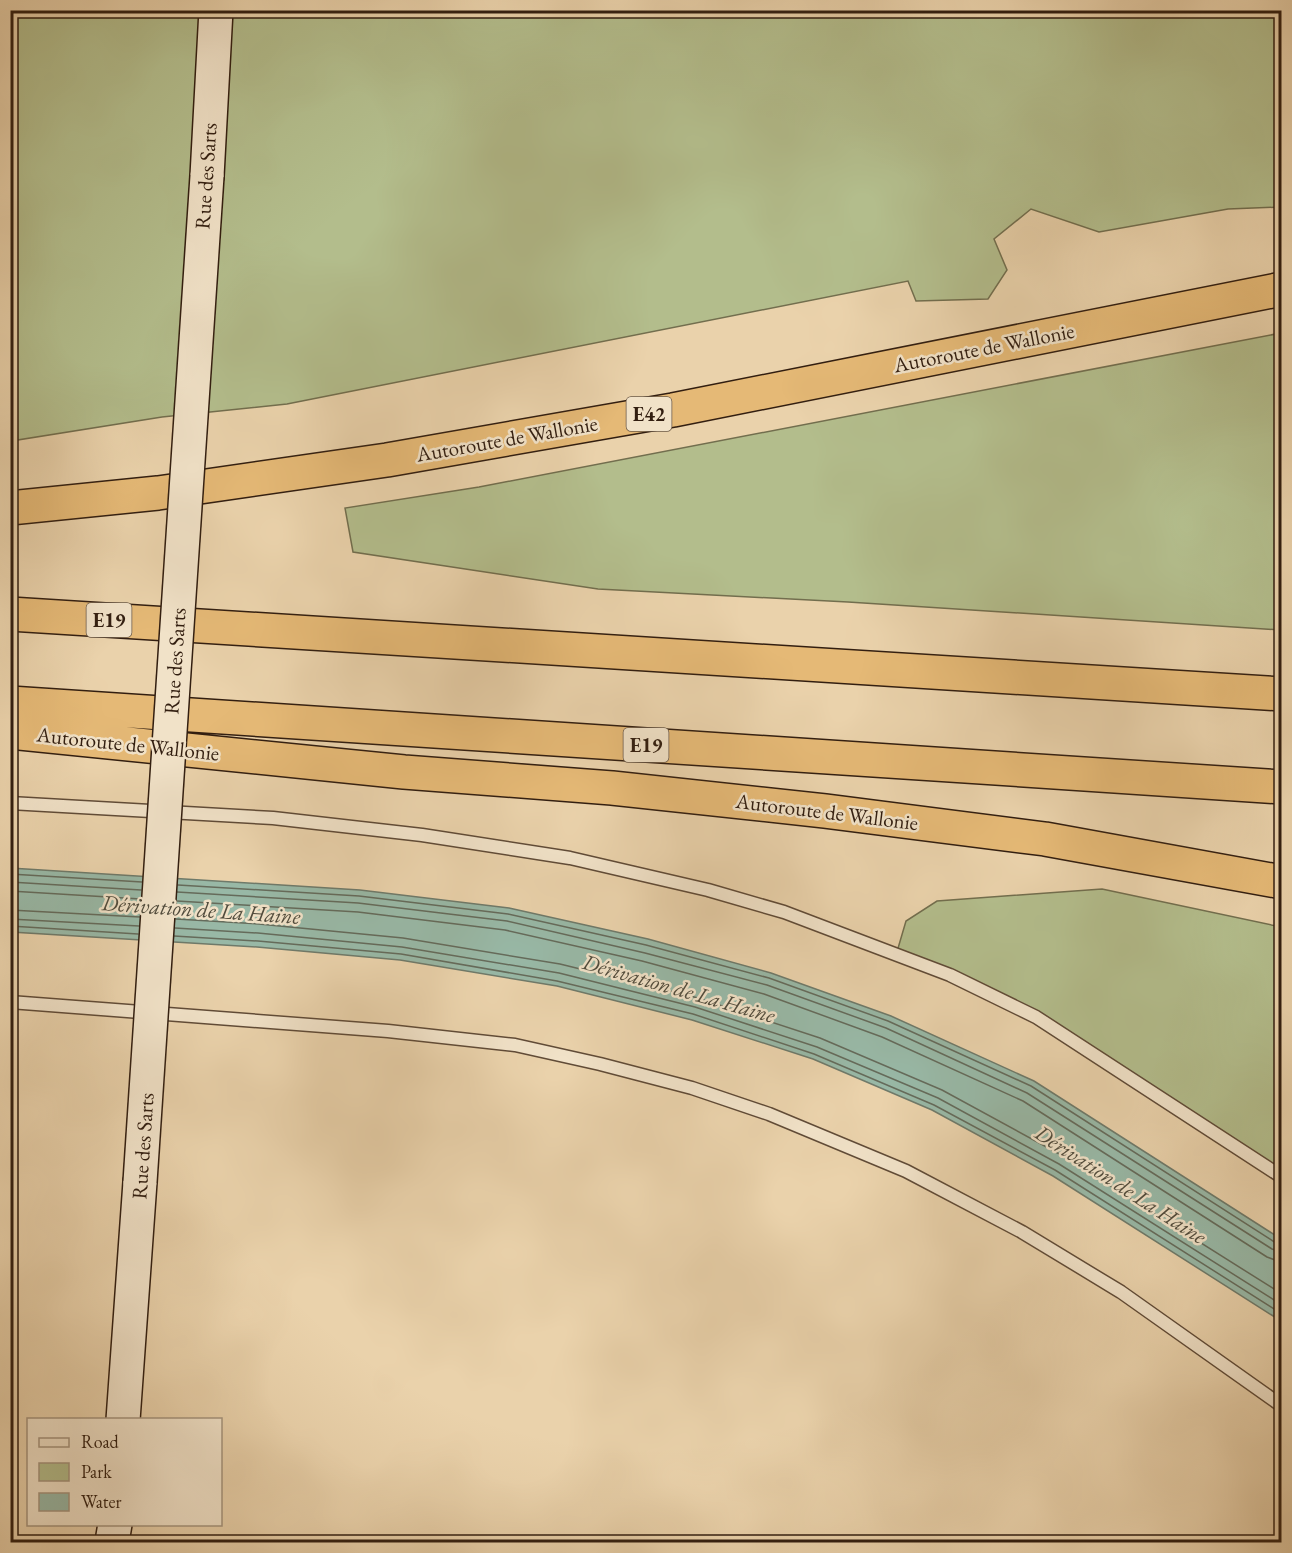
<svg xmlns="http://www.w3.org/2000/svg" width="1292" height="1553" font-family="'EB Garamond',serif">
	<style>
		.green { fill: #b3bd8c; stroke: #726e4e; stroke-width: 1.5 }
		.water { fill: #98b8a6; stroke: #6f7a6a; stroke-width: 1.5 }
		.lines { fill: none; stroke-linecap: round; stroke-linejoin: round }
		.shore { stroke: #656b5b; stroke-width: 1.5 }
		.lane-casing { stroke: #604b37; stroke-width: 15 }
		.secondary-casing { stroke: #321e10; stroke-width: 36 }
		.highway-casing { stroke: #321e10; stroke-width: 36 }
		.lane { stroke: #f1e2c8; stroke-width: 12 }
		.secondary { stroke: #f1e2c8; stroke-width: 33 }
		.highway { stroke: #e5b976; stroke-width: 33 }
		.secondary-bridge-casing { stroke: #321e10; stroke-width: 36; stroke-linecap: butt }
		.secondary-bridge { stroke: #f1e2c8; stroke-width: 33 }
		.labels { text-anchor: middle; stroke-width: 5; stroke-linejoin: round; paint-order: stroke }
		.shield { fill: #f1e2c8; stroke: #6b5947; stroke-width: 1.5 }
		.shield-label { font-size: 20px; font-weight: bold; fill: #321e10 }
		.street-label { font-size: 21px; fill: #321e10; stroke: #f1e2c8 }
		.water-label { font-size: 22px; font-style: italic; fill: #514c3d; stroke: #f1e2c8 }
	</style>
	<rect width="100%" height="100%" fill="#ead2ab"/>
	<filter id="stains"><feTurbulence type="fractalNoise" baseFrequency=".00333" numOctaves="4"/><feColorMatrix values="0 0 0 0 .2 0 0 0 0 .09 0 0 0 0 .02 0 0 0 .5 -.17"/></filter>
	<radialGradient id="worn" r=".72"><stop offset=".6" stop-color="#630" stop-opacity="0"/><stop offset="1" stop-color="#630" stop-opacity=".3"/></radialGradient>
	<path class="green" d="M11 11H1281V207L1228 209 1099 232 1031 209 994 239 1007 270 988 299 916 301 908 281 287 404 162 417 11 441Z
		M1281 333V630L848 602 598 589 353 552 345 508 479 487Z
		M1102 889 1281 927V1177L1036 1017 896 955 906 921 937 901Z"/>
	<path class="water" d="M10 868 360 890 509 908 648 939 771 973 891 1016 1034 1081 1281 1239V1321L1053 1176 932 1110 813 1059 692 1020 557 986 400 960 257 947 11 932Z"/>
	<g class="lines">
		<path class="shore" d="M10 874 142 882
			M10 882 141 890
			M178 885 359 896 508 914 646 945 769 978 888 1021 1031 1086 1276 1243 1282 1244
			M10 891 141 899
			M177 892 358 903 507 921 645 953 767 985 886 1028 1027 1093 1272 1249 1282 1252
			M177 901 358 912 505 930 642 961 764 994 882 1037 1023 1101 1267 1257 1275 1260 1282 1261
			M10 910 140 917
			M10 919 139 926
			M176 919 259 924 403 938 560 964 698 998 820 1038 942 1090 1063 1156 1282 1294
			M10 926 138 934
			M175 928 258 933 402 947 559 973 695 1007 817 1047 938 1098 1059 1164 1282 1305
			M174 936 258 941 401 954 557 981 693 1014 814 1054 934 1105 1055 1170 1282 1314"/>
		<defs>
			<path id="lane" d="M10 803 273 818 422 835 570 858 708 890 784 912 950 975 1036 1017 1282 1177
				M10 1002 388 1031 515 1045 600 1064 692 1088 769 1114 906 1171 1022 1232 1121 1292 1282 1406"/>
			<path id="secondary" d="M207 176 216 10
				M123 1420 140 1182
				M112 1542 115 1524"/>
			<path id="highway" d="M10 508 158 493 387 460 673 410 1282 289
				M10 614 1282 694
				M10 703 1282 787
				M10 732 404 772 612 788 825 811 1045 839 1282 882"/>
		</defs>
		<use href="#lane" class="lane-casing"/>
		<use href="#secondary" class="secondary-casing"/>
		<use href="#highway" class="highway-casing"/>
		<use href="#lane" class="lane"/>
		<use href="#secondary" class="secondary"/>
		<use href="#highway" class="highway"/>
		<defs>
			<path id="secondary-bridge" d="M140 1182 207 176"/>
		</defs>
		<use href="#secondary-bridge" class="secondary-bridge-casing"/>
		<use href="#secondary-bridge" class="secondary-bridge"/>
	</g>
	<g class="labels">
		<g class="shield">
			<rect x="626.5" y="397" width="45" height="34" rx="4.5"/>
			<rect x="86.5" y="603" width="45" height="34" rx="4.5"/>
			<rect x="623.5" y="728" width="45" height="34" rx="4.5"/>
		</g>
		<g class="shield-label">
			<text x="649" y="421">E42</text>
			<text x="109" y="627">E19</text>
			<text x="646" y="752">E19</text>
		</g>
		<g class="street-label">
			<text transform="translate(206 176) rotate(-86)" y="7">Rue des Sarts</text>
			<text transform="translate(984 348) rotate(-11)" y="7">Autoroute de Wallonie</text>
			<text transform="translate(507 439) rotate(-10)" y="7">Autoroute de Wallonie</text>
			<text transform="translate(175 661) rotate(-86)" y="7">Rue des Sarts</text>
			<text transform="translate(128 744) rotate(6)" y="7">Autoroute de Wallonie</text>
			<text transform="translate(827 812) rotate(7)" y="7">Autoroute de Wallonie</text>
			<text transform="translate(143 1146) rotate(-86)" y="7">Rue des Sarts</text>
		</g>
		<g class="water-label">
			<text transform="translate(201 909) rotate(4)" y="8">Dérivation de La Haine</text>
			<text transform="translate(679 988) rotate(16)" y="8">Dérivation de La Haine</text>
			<text transform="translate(1121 1184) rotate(33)" y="8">Dérivation de La Haine</text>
		</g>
	</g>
	<rect width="1292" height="1553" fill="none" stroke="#ead2ab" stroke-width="36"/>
	<rect x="12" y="12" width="1268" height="1529" fill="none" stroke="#321e10" stroke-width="3"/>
	<rect x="18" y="18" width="1256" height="1517" fill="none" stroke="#321e10" stroke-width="1.5"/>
	<rect x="27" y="1418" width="195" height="108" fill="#f1e2c8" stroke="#a5947e" stroke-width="1.5"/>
	<rect x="39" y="1438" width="30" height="9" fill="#f1e2c8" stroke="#a5947e" stroke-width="1.5"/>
	<text x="81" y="1448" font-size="18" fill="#321e10">Road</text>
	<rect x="39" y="1463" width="30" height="18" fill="#b3bd8c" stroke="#a5947e" stroke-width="1.5"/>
	<text x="81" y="1478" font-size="18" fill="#321e10">Park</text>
	<rect x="39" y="1493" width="30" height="18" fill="#98b8a6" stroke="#a5947e" stroke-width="1.5"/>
	<text x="81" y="1508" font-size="18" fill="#321e10">Water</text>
	<rect width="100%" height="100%" filter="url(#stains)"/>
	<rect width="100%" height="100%" fill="url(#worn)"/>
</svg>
